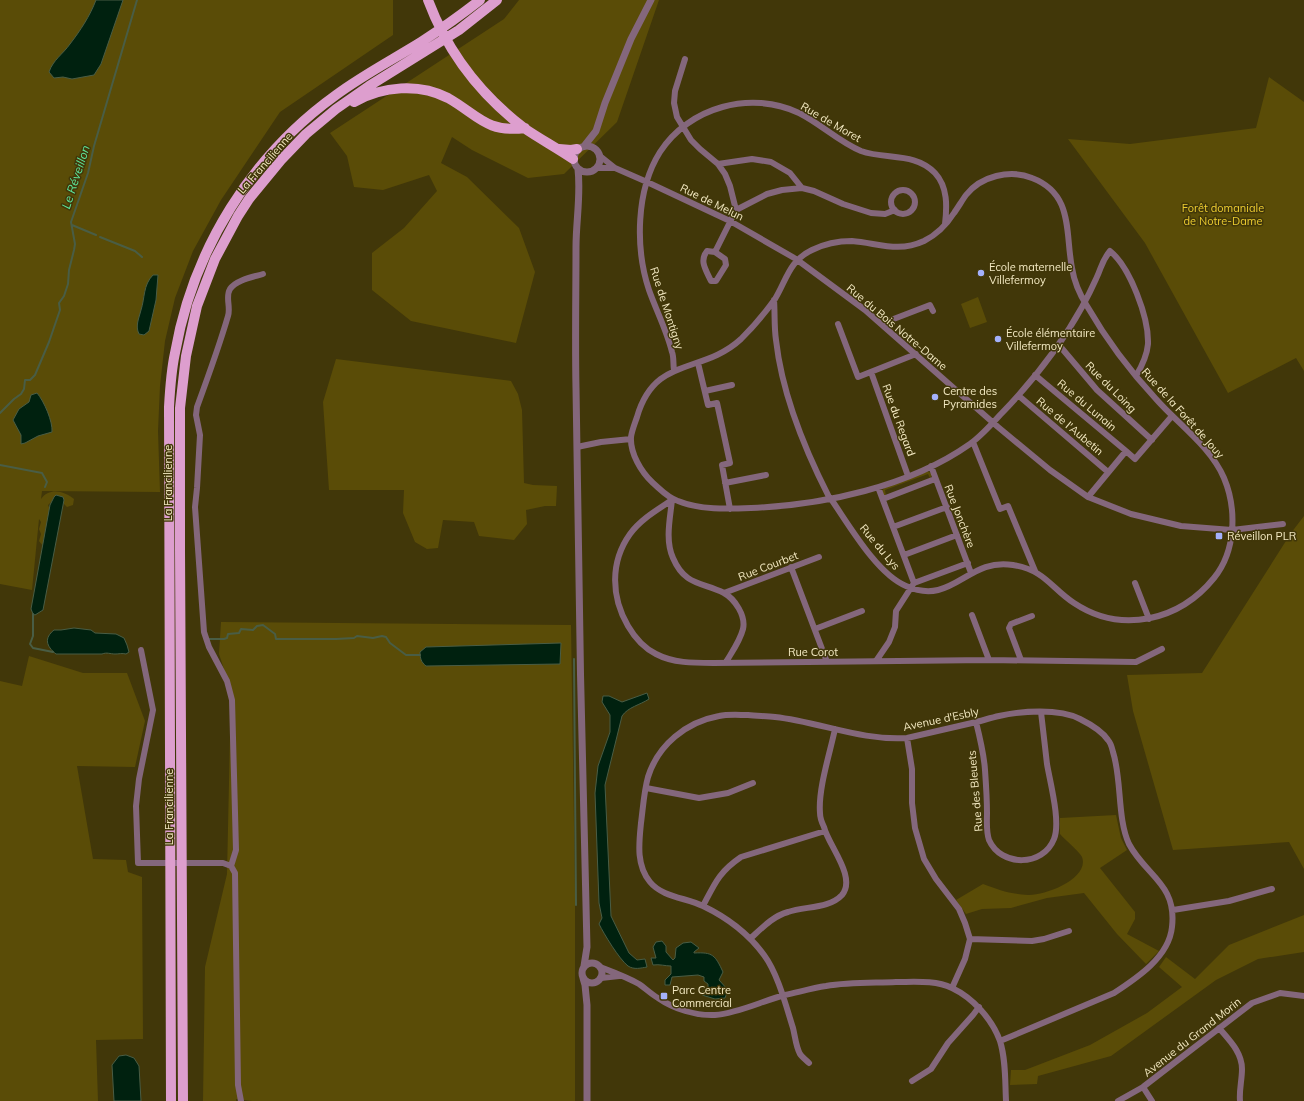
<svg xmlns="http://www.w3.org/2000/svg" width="1304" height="1101" font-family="Mulish,sans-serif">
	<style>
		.green { fill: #5a4c07 }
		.water { fill: #00210f; stroke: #495d45 }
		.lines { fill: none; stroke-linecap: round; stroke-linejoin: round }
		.stream { stroke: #495d45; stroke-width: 2 }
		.minor { stroke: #84677c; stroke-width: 6 }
		.tertiary { stroke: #84677c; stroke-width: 7 }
		.trunk { stroke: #dd9ece; stroke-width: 10 }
		.poi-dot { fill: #a4b1fc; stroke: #413709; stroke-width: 1.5 }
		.labels { text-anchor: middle; stroke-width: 3; stroke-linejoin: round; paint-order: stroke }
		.street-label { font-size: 11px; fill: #f3e9c2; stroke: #413709 }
		.park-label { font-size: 11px; fill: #eecd30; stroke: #413709 }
		.poi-label { font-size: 11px; fill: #f3e9c2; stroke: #413709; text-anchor: start }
		.water-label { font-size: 12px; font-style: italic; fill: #5de99c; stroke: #413709 }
	</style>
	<rect width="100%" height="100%" fill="#413709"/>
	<path class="green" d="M0 0H393V35L280 112 221 200 193 251 175 298 165 341 160 386 158 431 160 492 42 491 41 499C49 487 65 491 74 499L73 505 67 507 64 504 62 498H55L48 505 53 517 43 546 39 541 41 534 39 529 41 522 39 519 32 590 0 584Z
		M519 0H659L617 122 564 174 528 178 472 150 452 137 441 163 467 177 519 228 535 272 516 343 411 321 372 290V253L404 228 437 191 429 175 383 190 354 187 347 156 330 133 504 19Z
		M1269 77 1304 102V371L1296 358 1228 393 1145 243 1068 139 1130 144 1256 128Z
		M978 297 987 322 970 328 961 304Z
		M336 359 511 381 518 394 522 410 524 483 533 485 557 486 556 506H545L526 510 527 524 514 540 479 536 474 522 443 520 438 548 427 549 415 542 403 513 404 490H329L323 402Z
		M927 471 931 473 932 475 930 478 928 474 885 490 886 496H884L881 492 885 487 912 478Z
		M1304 516V869L1289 842 1173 850 1133 711 1127 675 1202 673 1291 533Z
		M221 622 571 625 575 893V1101H252L236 1099V1101H203L205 967 227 874 231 690 219 654Z
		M29 656 83 673H127L145 721 135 767 77 766 93 859 126 860 128 872 142 877 143 1039 96 1040 98 1101H0V681L22 686Z
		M1116 815 1121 838 1127 850 1100 868 1135 912V919L1127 934 1159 951 1146 964 1117 934 1084 893 1047 898 1011 908 982 909 966 914 956 900 983 884C999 890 1010 894 1028 895 1044 896 1090 879 1082 857 1079 851 1065 840 1060 834V818Z
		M1304 915V952L1258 959 1216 980 1111 1056 1038 1076 1037 1084 1010 1085 1011 1070H1025L1090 1045 1147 1013 1182 987 1159 967 1166 957 1195 979 1229 945Z"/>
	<path class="water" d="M96 0H123L101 64 94 75 72 79 63 77 54 78 49 72C53 60 63 54 70 44 80 31 90 16 96 0Z
		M153 275H158L156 300 149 331 144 335 139 334C135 326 139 318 141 310 145 298 143 285 153 275Z
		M37 393C44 401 53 422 52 432L38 436 25 443 21 444V435L13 420 19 409 29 402 31 395Z
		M56 495 63 497 64 500 43 610 35 615 33 614 31 609 50 505 54 497Z
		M74 628 91 630 95 633 116 634 124 638 127 645 129 652 126 654C122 653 119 654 115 654 110 654 107 652 102 654H56C46 646 44 638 54 630H61Z
		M561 643 560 664 426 666C421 662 420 658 420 652L426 647Z
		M647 693 649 699C640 705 628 707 622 716L605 785 611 916 629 953 637 960 645 959 647 967C641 968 634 970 628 966 619 959 604 934 599 924L602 918 599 903 595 793 598 766 610 732V715L602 702 603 696H609L622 702Z
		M662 941 666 946V952L673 960 675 958 676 948 683 943 691 942 699 948 694 952V953C713 952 715 955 723 972L719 980 728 990 725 998 715 999 702 995V992L708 989V984L704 981V977L698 975 672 977 670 985H665V980L671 974V966C665 966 660 964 653 965L651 958H656L653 947 656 942Z
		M126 1055 134 1058 139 1066 141 1101H114L112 1065 119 1056Z"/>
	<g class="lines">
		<path class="stream" d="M72 225 96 235
			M100 237 135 251 142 257
			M0 413 14 399 21 394 24 389 25 380H30L35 375 49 342 60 310 59 303 64 296 68 284 69 270 74 250 75 244 71 222 88 173 94 146 137 0
			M0 465 42 473 47 482 45 487
			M33 614V636L30 644 33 648 53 652
			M209 639H224L227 638 228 634 239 633 241 629 253 630 257 626 263 625 275 634 276 639H336L354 638 357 636 373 638 382 636 386 637 390 643 406 655H420
			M574 659 576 905"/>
		<path class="minor" d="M685 59 675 91 674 103 677 117 691 140 700 149 718 164 725 174 730 186 736 210
			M600 156 615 168 647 182 730 221 796 259 865 310 998 427 1050 470 1088 497 1131 514 1181 526 1232 530 1283 524
			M718 164 752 159 771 162 790 173 802 188 814 191 843 204 871 213 885 214 895 210
			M597 168H615
			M891 202a12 12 0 1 1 24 0a12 12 0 1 1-24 0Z
			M707 251 715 252 725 259 726 265 716 281H711C706 270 699 261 707 251Z
			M715 252 736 210 767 194 782 190 802 188
			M774 300C775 313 774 327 776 340 782 394 804 448 829 497L831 499C849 525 877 574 906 586 953 607 967 557 1013 565 1045 570 1051 588 1074 603 1122 635 1180 620 1214 578 1236 551 1237 509 1224 478 1211 447 1178 424 1156 399 1130 371 1106 339 1087 306 1080 295 1074 281 1072 268 1065 233 1074 194 1032 178 1010 169 981 176 966 195 965 196 955 212 954 213 947 224 936 235 924 241 898 253 878 243 852 241 838 241 824 244 812 250 789 261 787 279 775 299 765 313 753 327 741 339 702 375 655 355 637 417 635 423 632 430 631 437 630 453 641 472 653 483 661 490 668 498 678 501 700 510 727 509 751 508 823 505 909 487 970 444 981 436 991 425 1000 415 1031 383 1060 347 1082 307 1087 298 1092 288 1096 279 1102 267 1101 262 1110 251 1130 267 1149 318 1148 344 1147 355 1142 366 1136 376
			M838 324 858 377 916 354
			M884 326 891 320 930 305 933 311
			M1059 345 1097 390 1152 440
			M698 363 708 405 717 403 730 463 722 465 730 509
			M674 370C673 364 674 357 672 352 667 331 656 310 649 290 635 248 636 190 660 152 689 107 751 90 799 113 821 124 839 142 861 151 886 160 915 152 935 173 948 187 947 207 945 224
			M871 372 908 476
			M1035 375 1126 451
			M705 391 732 385
			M1019 396 1108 472
			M973 442 1000 509 1008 506 1035 571
			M577 447 601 442 631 439
			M931 466 971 573
			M725 483 766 475
			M1088 497 1126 451 1135 459 1172 416
			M883 499 935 479
			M672 500C657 510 641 519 630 534 610 562 611 597 628 626 635 638 644 648 656 654 673 663 693 663 713 663L989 660 1136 662 1162 649
			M672 500C670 519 665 540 673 558 685 586 702 582 724 593 735 599 746 616 743 629 740 641 732 652 726 662
			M893 527 947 507
			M904 555 957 535
			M791 567 827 662
			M914 583 968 563
			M1135 583 1149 619
			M724 593 819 557
			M972 615 989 660
			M815 629 862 611
			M141 650 153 710 139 779 136 806 138 863H223L231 866 235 873 238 1085 241 1101
			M1021 660 1009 628 1011 624 1032 616
			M876 661 889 642 895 627 896 611 914 583 878 487
			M976 722C980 738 984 754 985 770 986 784 987 798 987 813 987 821 986 831 989 840 1001 867 1043 867 1054 839 1061 822 1050 782 1047 764 1045 747 1043 729 1041 712
			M907 738 912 769V803L915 828 924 859 936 879 959 909 965 923 970 939 965 959 952 988
			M646 788 699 798 728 793 753 783
			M231 866 236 850 232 700 227 681 209 647 204 632 195 507 197 488 200 435 196 415 197 407C208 377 219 347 228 316 231 307 225 297 230 289 236 280 253 277 263 274
			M703 906C715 883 719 872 741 857L825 831
			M1173 910 1229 901 1272 889
			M751 938C762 928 773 916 788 912 805 906 829 909 842 895 857 877 828 845 824 827 822 823 820 818 820 813 818 789 830 753 835 729
			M970 939 1032 941 1044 939 1069 931
			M600 967C613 972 627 977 639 984 645 988 651 994 658 998 674 1009 696 1016 715 1015 739 1013 762 1001 785 995 799 992 812 988 826 986 849 982 873 983 896 982 915 982 935 980 952 988 973 998 992 1019 1000 1041 1006 1060 1005 1082 1006 1101
			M601 978 619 976
			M1219 1028C1229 1040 1242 1052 1242 1069 1242 1080 1239 1090 1240 1101
			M809 1063C806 1060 802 1057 800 1054 796 1047 795 1036 793 1028 786 1006 778 974 764 955 748 933 728 918 703 906 687 898 662 897 650 882 636 865 639 843 641 823 643 808 644 791 648 777 658 745 686 722 719 716 728 714 739 715 748 715 757 716 766 716 775 717 820 722 861 741 907 738 929 733 951 728 972 723 981 721 990 718 999 716 1021 711 1059 708 1080 719 1090 724 1102 731 1108 740 1111 743 1112 748 1113 752 1122 780 1117 818 1129 844 1146 876 1177 884 1172 927 1169 957 1137 978 1114 993L1000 1041
			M912 1081 931 1069 948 1043 973 1015 979 1007
			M1143 1087 1152 1101
			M1118 1101 1143 1087 1252 1003 1280 993 1304 996"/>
		<path class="tertiary" d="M585 145 596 131 605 103 631 39 651 0
			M574 159a13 13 0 1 1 26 0a13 13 0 1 1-26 0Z
			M578 169C581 195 576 221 576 247 576 294 575 341 576 388 578 574 582 761 587 947L584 966
			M582 973a10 10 0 1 1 20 0a10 10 0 1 1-20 0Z
			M583 978 585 985 587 1005V1101"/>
		<path class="trunk" d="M428 0C447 51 481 95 524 128 540 139 557 148 573 159
			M354 102C383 86 419 83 448 98 478 115 486 133 525 128
			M559 149 571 150 577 149
			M171 1101 169 407C170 389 171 371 175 353 193 250 251 156 336 95 363 75 392 60 421 42 441 29 461 15 480 0
			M183 1101 180 550V408L186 356 197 306 215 259 238 216 249 199 281 160 306 134 336 109 369 86 459 30 497 0"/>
	</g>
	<g class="poi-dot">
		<circle cx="981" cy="273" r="4"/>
		<circle cx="998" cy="339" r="4"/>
		<circle cx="935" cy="397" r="4"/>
		<rect x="1215" y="532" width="8" height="8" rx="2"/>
		<rect x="660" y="992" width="8" height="8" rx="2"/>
	</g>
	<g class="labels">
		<g class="street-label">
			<text transform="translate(831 122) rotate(30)" y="4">Rue de Moret</text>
			<text transform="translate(265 163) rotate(-49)" y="4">La Francilienne</text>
			<text transform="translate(712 202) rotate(26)" y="4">Rue de Melun</text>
			<text transform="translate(667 308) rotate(72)" y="4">Rue de Montigny</text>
			<text transform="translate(897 327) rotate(40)" y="4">Rue du Bois Notre-Dame</text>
			<text transform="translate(1111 387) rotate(45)" y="4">Rue du Loing</text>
			<text transform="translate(1087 405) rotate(40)" y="4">Rue du Lunain</text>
			<text transform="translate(1183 413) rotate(48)" y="4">Rue de la Forêt de Jouy</text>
			<text transform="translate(899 420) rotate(70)" y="4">Rue du Regard</text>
			<text transform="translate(1070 426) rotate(40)" y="4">Rue de l'Aubetin</text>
			<text transform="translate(168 483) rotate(-90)" y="4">La Francilienne</text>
			<text transform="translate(960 516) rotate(69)" y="4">Rue Jonchère</text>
			<text transform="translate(880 547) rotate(50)" y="4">Rue du Lys</text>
			<text transform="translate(768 566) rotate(-21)" y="4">Rue Courbet</text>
			<text x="813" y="656">Rue Corot</text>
			<text transform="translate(941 719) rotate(-12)" y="4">Avenue d'Esbly</text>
			<text transform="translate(975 791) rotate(-95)" y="4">Rue des Bleuets</text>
			<text transform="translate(169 807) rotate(-90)" y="4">La Francilienne</text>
			<text transform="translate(1192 1037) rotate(-38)" y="4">Avenue du Grand Morin</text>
		</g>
		<g class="park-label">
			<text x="1223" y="212">Forêt domaniale<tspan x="1223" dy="13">de Notre-Dame</tspan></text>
		</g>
		<g class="poi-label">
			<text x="989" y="271">École maternelle<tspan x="989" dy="13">Villefermoy</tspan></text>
			<text x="1006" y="337">École élémentaire<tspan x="1006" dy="13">Villefermoy</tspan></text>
			<text x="943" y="395">Centre des<tspan x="943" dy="13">Pyramides</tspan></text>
			<text x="1227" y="540">Réveillon PLR</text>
			<text x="672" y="994">Parc Centre<tspan x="672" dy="13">Commercial</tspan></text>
		</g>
		<g class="water-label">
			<text transform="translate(76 177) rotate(-72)" y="4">Le Réveillon</text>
		</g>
	</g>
</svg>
